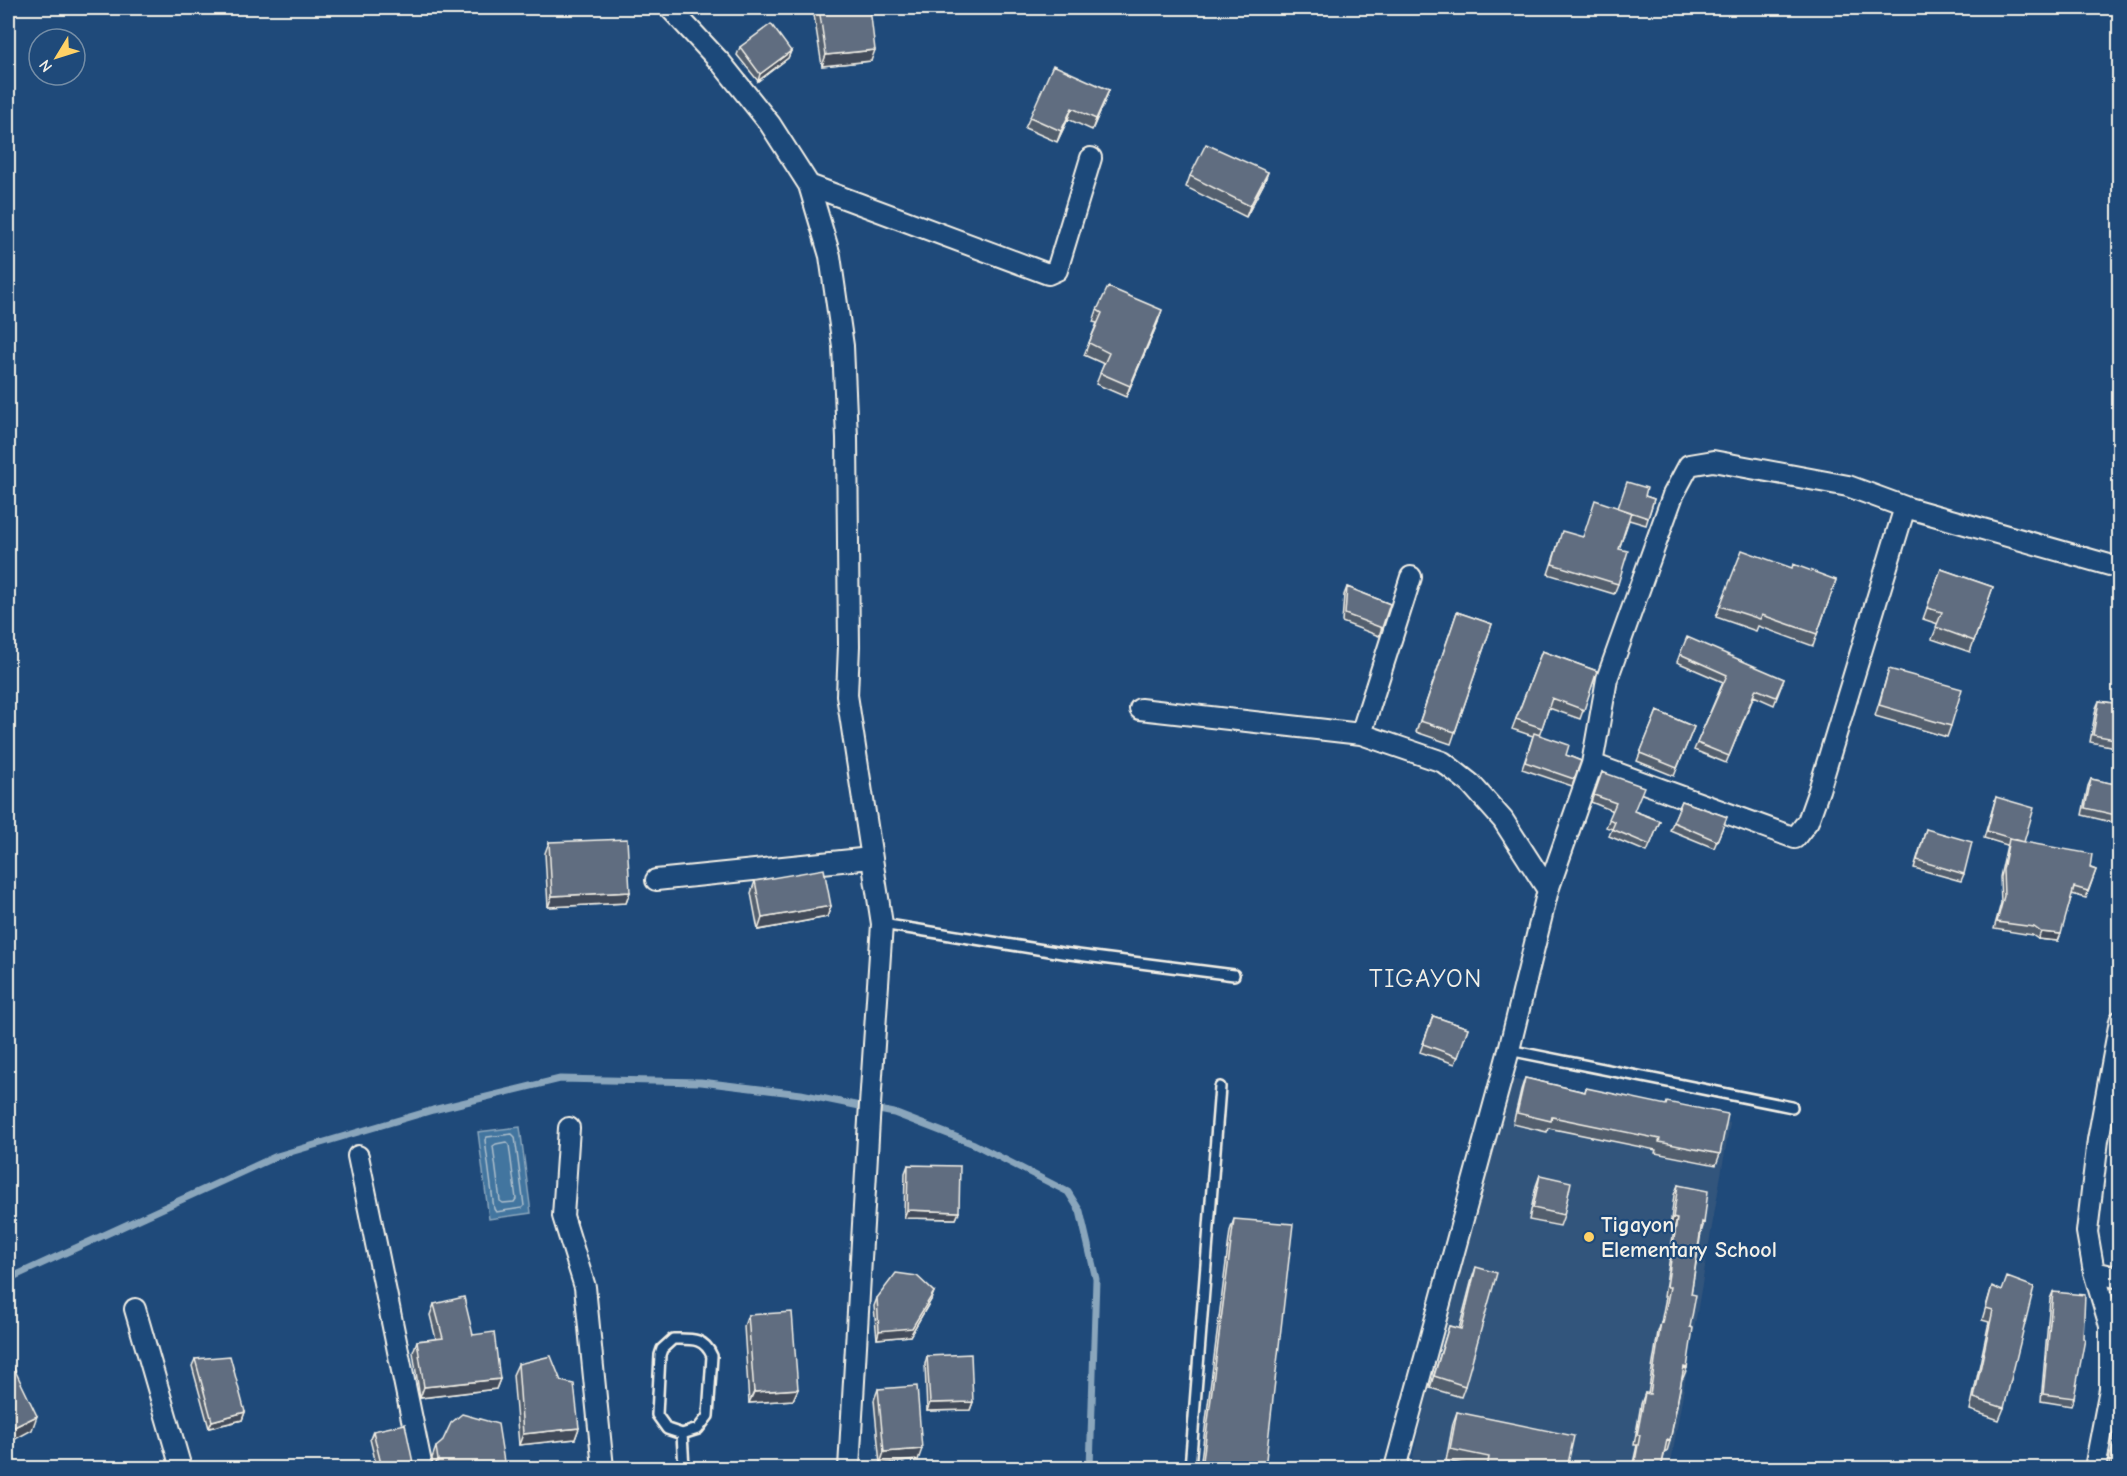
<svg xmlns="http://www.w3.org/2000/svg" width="2127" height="1476" font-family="'Comic Neue',sans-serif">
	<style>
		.built { fill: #32547c }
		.water { fill: #43749f; stroke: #8aa6bc; stroke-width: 1.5 }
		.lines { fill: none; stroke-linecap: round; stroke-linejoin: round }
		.shore { stroke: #adbfcb; stroke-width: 1.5 }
		.stream { stroke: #8aa6bc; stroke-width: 7 }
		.service-casing { stroke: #f4f1e8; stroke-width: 14 }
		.minor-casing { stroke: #f4f1e8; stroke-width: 24 }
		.service { stroke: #1f4a7a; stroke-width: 9 }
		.minor { stroke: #1f4a7a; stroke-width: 20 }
		.wall { fill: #535e6e; stroke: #f4f1e8; stroke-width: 1.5 }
		.shaded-wall { fill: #434c5a; stroke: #f4f1e8; stroke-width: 1.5 }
		.building { fill: #606d80; stroke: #f4f1e8; stroke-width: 1.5 }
		.poi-dot { fill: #ffd166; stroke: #1f4a7a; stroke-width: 2 }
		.labels { text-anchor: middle; stroke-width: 4.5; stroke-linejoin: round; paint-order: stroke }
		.poi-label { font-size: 22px; font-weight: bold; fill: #f4f1e8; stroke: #1f4a7a; text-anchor: start }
		.quarter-label { font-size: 26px; letter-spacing: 1.5px; fill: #f4f1e8; stroke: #1f4a7a }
	</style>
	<rect width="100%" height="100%" fill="#1f4a7a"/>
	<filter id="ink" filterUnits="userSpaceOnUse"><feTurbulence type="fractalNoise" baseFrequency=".0167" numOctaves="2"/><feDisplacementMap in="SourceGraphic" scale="12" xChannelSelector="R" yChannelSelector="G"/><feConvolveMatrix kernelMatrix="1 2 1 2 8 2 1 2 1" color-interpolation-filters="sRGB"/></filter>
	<g filter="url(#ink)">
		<path class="built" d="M1511 1079 1730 1123 1670 1468H1410L1437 1352Z"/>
		<path class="water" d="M520 1127 531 1213 489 1219 478 1132Z"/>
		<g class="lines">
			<path class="shore" d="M512 1134 515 1137 524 1206 522 1208 496 1212 494 1209 485 1140 487 1137Z
				M506 1142 509 1145 516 1199 514 1202 503 1203 500 1201 493 1146 496 1144Z"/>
			<path class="stream" d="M8 1279 277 1156 433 1110 560 1079 701 1082 801 1094 894 1113 974 1144 1068 1192 1080 1211 1096 1279 1090 1468"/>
			<defs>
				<path id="service" d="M882 924 1062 953 1234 975
					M1509 1050 1792 1107
					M673 1339C691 1339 704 1337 712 1356L708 1416 698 1429 682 1434 667 1429 657 1415 660 1355 662 1349Z
					M682 1434 684 1468
					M1190 1468 1220 1087"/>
				<path id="minor" d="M670 8 722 64 770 124 809 185 830 256 843 346 847 438 849 646 847 695 882 924 869 1120 849 1468
					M809 185 1048 274 1057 270 1091 158
					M1411 577 1361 734 1443 762 1471 784 1503 820 1548 890
					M1140 709 1361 734
					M1592 764 1795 838 1808 821 1819 790 1905 507
					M656 880 871 858
					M569 1128 563 1216 585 1287 603 1468
					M358 1156 422 1468
					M2094 1272 2120 1278
					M135 1309 181 1468
					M1395 1468 1509 1050 1548 890 1592 764 1607 679 1673 495 1689 465 1713 461 1848 486 1905 507 2120 568
					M2095 1468 2110 1389V1326L2094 1272 2087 1232 2098 1140 2120 1021"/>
			</defs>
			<use href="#service" class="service-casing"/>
			<use href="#minor" class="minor-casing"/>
			<use href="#service" class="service"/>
			<use href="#minor" class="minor"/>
		</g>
		<path class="wall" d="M817 8H870L871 61 822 66 814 15Z
			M740 47 791 51 788 58 758 81 737 55Z
			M1109 90 1092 130 1068 119 1057 142 1025 128 1030 117Z
			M1268 172 1264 183 1246 217 1186 187 1190 176Z
			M1097 310 1158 322 1126 397 1096 384 1104 364 1084 355 1097 323 1093 322Z
			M1645 496 1654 499 1646 525 1629 520 1619 549 1618 584 1614 594 1548 574 1559 541 1582 537 1618 508Z
			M1792 568 1836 580 1813 646 1758 626 1756 631 1716 617 1720 606Z
			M1941 569 1993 587 1970 652 1932 639 1938 624 1923 619Z
			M1347 587 1390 604 1379 636 1342 622 1344 595Z
			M1457 612 1492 624 1451 744 1416 732Z
			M1542 651 1597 671 1580 719 1549 708 1539 735 1566 755 1581 761 1572 786 1522 769 1533 736 1512 729Z
			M1680 654 1784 679 1774 705 1754 696 1726 763 1694 750 1723 682 1677 662Z
			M1889 669 1951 726 1947 737 1875 716Z
			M2099 701 2120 704V748L2090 742 2096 708Z
			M1657 711 1694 727 1674 776 1637 761Z
			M1602 772 1634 811 1660 821 1647 852 1609 836 1612 829 1606 827 1613 811 1591 802Z
			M2091 779 2120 785 2119 824 2082 815 2088 786Z
			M1996 797 2024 842 2096 870 2086 898 2072 894 2058 941 2038 939 2032 935 1994 929 2001 903 2000 877 2007 845 1984 838Z
			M1682 801 1727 817 1714 848 1670 830Z
			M1926 829 1964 874 1961 881 1914 868Z
			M549 842 630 892 626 903 548 907 545 853Z
			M755 881 831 906 827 917 758 930 751 893Z
			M1433 1016 1468 1028 1455 1064 1420 1052Z
			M1525 1078 1585 1092 1586 1088 1720 1154 1716 1165 1655 1153 1656 1150 1548 1128 1547 1132 1513 1124 1521 1090Z
			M908 1165 959 1212 956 1219 904 1218 905 1173Z
			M1540 1175 1564 1215 1560 1226 1529 1220 1536 1186Z
			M1678 1185 1704 1223 1701 1233 1691 1294 1690 1327 1687 1368 1683 1378H1682L1670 1441 1667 1451H1665L1661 1468H1632L1637 1445H1634L1641 1404 1645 1393 1648 1394 1658 1332 1661 1323 1666 1297H1664L1674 1229 1670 1228 1674 1195Z
			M1234 1219 1265 1468H1200L1230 1231Z
			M1476 1267 1465 1386 1461 1397 1430 1388 1449 1326 1459 1329 1472 1279Z
			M1992 1286 2004 1408 1999 1420 1970 1410 1989 1322 1982 1320Z
			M2053 1292 2074 1398 2071 1406 2041 1401 2050 1299Z
			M877 1298 931 1300 910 1336 877 1339 874 1306Z
			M434 1304 473 1335 500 1379 496 1389 420 1398 413 1352 417 1341 436 1339 430 1315Z
			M748 1315 798 1389 793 1400 749 1403 744 1326Z
			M927 1356 973 1402 970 1410 927 1411 925 1364Z
			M195 1359 245 1412 242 1420 209 1428 192 1366Z
			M518 1364 579 1428 575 1439 519 1445 513 1375Z
			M878 1389 918 1460 880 1464 874 1400Z
			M2120 1403V1468H2109L2110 1456 2114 1445 2116 1443 2113 1440Z
			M1457 1412 1567 1468H1484L1446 1461 1453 1423Z
			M373 1431 413 1463 416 1468H377L370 1439Z
			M436 1447 505 1468H433L432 1458Z"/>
		<path class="shaded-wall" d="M875 50 871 61 822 66 826 55Z
			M791 51 788 58 758 81 760 74Z
			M1109 90 1105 101 1092 130 1096 119Z
			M1072 108 1068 119 1057 142 1061 131Z
			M1268 172 1264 183 1246 217 1250 206Z
			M1162 310 1158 322 1126 397 1130 386Z
			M630 892 626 903 548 907 552 896Z
			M831 906 827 917 758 930 762 918Z
			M2041 932 2061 934 2058 941 2038 939Z
			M907 1210 959 1212 956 1219 904 1218Z
			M1673 1218 1677 1219 1674 1229 1670 1228Z
			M934 1292 931 1300 910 1336 877 1339 879 1331Z
			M500 1379 496 1389 420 1398 424 1387Z
			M798 1389 793 1400 749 1403 754 1392Z
			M973 1402 970 1410 927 1411 930 1403Z
			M245 1412 242 1420 209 1428 212 1421Z
			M37 1416 32 1430 8 1443V1430Z
			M579 1428 575 1439 519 1445 523 1434Z
			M922 1449 918 1460 880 1464 884 1452Z"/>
		<path class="building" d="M819 8H870L875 50 826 55Z
			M771 24 791 51 760 74 740 47Z
			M1053 65 1109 90 1096 119 1072 108 1061 131 1030 117Z
			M1206 144 1268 172 1250 206 1190 176Z
			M1108 287 1162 310 1130 386 1100 373 1109 353 1089 343 1102 313 1097 310Z
			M1627 482 1647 488 1645 496 1654 499 1648 518 1618 508Z
			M1595 500 1631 512 1619 549 1628 551 1618 584 1552 564 1562 531 1583 537Z
			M1742 550 1792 568 1793 564 1836 580 1817 634 1762 615 1760 619 1720 606Z
			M1941 569 1993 587 1974 641 1936 627 1942 612 1927 608Z
			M1347 587 1390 604 1382 628 1345 614Z
			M1457 612 1492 624 1455 732 1420 721Z
			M1687 637 1784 679 1776 697 1756 689 1729 756 1697 743 1727 675 1680 654Z
			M1542 651 1597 671 1584 710 1552 698 1542 728 1516 719Z
			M1889 669 1962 689 1951 726 1879 705Z
			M2099 701 2120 704V740L2093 735Z
			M1657 711 1694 727 1677 768 1640 753Z
			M1534 733 1569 745 1566 755 1581 761 1574 779 1525 762Z
			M1602 772 1644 787 1634 811 1660 821 1650 845 1612 829 1615 822 1609 819 1616 803 1594 795Z
			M2091 779 2120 785V816L2085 808Z
			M1996 797 2034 808 2024 842 2092 854 2090 868 2096 870 2088 891 2074 887 2061 934 2041 932 2034 927 1997 922 2004 896 2003 870 2009 839 2024 842 1987 831Z
			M1682 801 1727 817 1717 841 1673 822Z
			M1926 829 1972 842 1964 874 1917 860Z
			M627 839 630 892 552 896 549 842Z
			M824 869 831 906 762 918 755 881Z
			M1433 1016 1468 1028 1458 1057 1423 1044Z
			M1525 1078 1585 1092 1586 1088 1666 1105 1667 1102 1728 1114 1720 1154 1659 1142 1660 1139 1552 1117 1551 1121 1517 1113Z
			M908 1165 960 1166 959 1212 907 1210Z
			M1540 1175 1571 1182 1564 1215 1533 1208Z
			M1678 1185 1708 1191 1704 1223 1702 1222 1691 1294 1696 1295 1690 1327 1693 1328 1687 1368 1684 1367 1670 1441 1667 1440 1661 1468H1646L1634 1466 1640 1435H1637L1645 1393 1650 1394 1661 1322 1663 1323 1670 1287H1667L1677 1219 1673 1218Z
			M1234 1219 1293 1224 1265 1468H1202Z
			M1476 1267 1497 1273 1465 1386 1434 1376 1449 1326 1461 1329Z
			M896 1273 917 1276 934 1292 912 1328 879 1331 877 1298Z
			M2007 1277 2034 1287 2004 1408 1974 1398 1993 1310 1986 1308 1992 1286 2002 1291Z
			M2053 1292 2085 1295 2083 1338 2085 1339 2074 1398 2043 1394Z
			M464 1297 473 1335 494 1332 500 1379 424 1387 417 1341 443 1338 434 1304Z
			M792 1312 798 1389 754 1392 748 1315Z
			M971 1354 973 1402 930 1403 927 1356Z
			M8 1356 37 1416 8 1430Z
			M230 1356 245 1412 212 1421 195 1359Z
			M551 1356 561 1381 574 1384 579 1428 523 1434 518 1364Z
			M917 1386 922 1449 884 1452 878 1389Z
			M1457 1412 1574 1436 1567 1468H1541L1525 1465 1524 1468H1487L1489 1457 1450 1449Z
			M462 1414 498 1424 505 1468H439L438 1465 434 1466 438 1460 436 1447 442 1442 451 1423Z
			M2120 1414V1431L2117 1429Z
			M405 1424 413 1463 416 1468H382L373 1431Z
			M2120 1439V1465L2112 1464 2114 1445Z"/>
	</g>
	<circle class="poi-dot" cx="1589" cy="1237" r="6"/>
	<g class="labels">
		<g class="poi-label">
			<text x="1601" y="1232">Tigayon<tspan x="1601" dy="25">Elementary School</tspan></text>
		</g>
		<g class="quarter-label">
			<text x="1426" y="987">TIGAYON</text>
		</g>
	</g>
	<rect width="2127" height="1476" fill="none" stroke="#1f4a7a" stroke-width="30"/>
	<rect x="15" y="15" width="2097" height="1446" fill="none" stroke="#f4f1e8" stroke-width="2" filter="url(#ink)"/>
	<g transform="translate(57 57) rotate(232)"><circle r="28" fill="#1f4a7a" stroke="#748da6" stroke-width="1.5"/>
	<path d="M0-4.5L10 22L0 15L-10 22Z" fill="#ffd166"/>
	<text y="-9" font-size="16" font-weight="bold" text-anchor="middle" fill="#f4f1e8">N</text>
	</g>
</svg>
